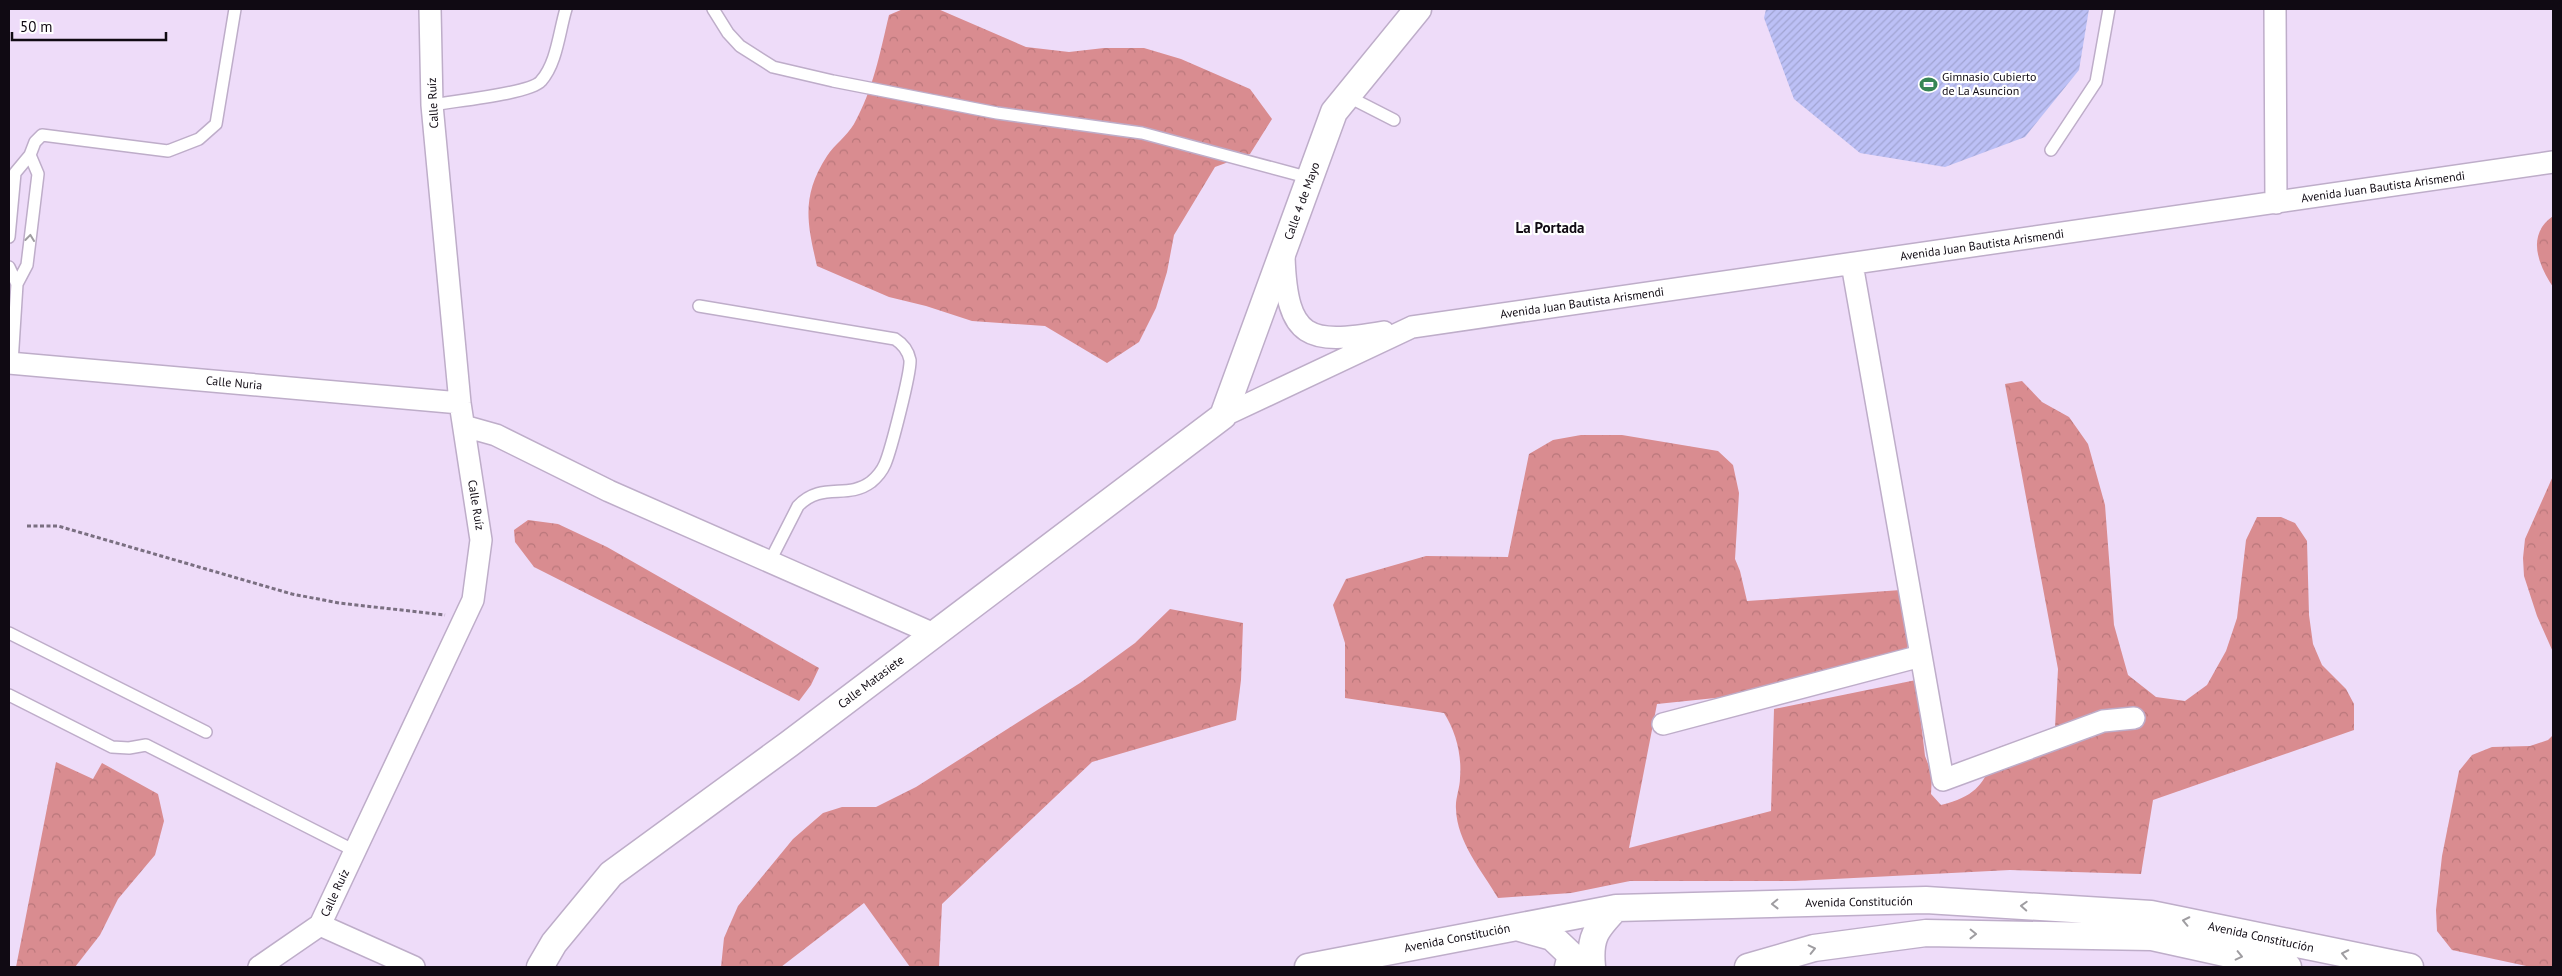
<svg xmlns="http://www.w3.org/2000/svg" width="2562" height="976" font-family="'PT Sans',sans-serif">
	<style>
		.forest { fill: url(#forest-crowns) }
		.building { fill: url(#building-hatch) }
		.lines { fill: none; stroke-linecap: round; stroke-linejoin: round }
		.service-casing { stroke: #beadc9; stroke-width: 14 }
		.minor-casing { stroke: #beadc9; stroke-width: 24 }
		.tertiary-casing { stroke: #beadc9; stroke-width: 29 }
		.path { stroke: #7a6f81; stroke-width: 3; stroke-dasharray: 4 2.5; stroke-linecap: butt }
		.service { stroke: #fff; stroke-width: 11 }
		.minor { stroke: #fff; stroke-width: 21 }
		.tertiary { stroke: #fff; stroke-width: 26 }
		.oneway { stroke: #9f9da1 }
		.labels { text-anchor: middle; stroke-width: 4.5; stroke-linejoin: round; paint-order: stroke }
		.poi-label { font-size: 12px; fill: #100a13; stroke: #fff; text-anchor: start }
		.street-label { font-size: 12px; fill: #100a13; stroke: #fff }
		.quarter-label { font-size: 15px; font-weight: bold; fill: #100a13; stroke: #fff }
	</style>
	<defs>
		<pattern id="forest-crowns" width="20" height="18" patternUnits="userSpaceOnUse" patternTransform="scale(1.25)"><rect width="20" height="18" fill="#d98c90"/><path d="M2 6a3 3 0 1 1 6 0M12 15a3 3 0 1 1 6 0" fill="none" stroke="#b9777b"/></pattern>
		<pattern id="building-hatch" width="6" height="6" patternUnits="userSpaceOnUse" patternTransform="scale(1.25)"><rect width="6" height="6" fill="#bcc0f6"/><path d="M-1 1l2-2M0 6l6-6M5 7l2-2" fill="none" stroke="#a1a4d2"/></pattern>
	</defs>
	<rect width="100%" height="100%" fill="#eedcf9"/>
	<path class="forest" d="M903 9H938L1026 47 1069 52 1104 48H1144L1181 59 1250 89 1272 119 1250 154 1215 167 1174 235 1167 272 1156 308 1139 342 1107 363 1045 326 972 321 926 306 889 297 817 266C807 223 801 196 827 156 834 145 847 136 854 124 873 90 880 53 889 15Z
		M2553 216V287C2538 264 2526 235 2553 216Z
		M2022 381 2042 402 2069 417 2088 444 2105 505 2114 625 2128 675 2156 697 2185 701 2207 685 2226 651 2237 618 2246 540 2257 517H2281L2295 523 2307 541 2309 615 2313 644 2322 665 2346 689 2354 704V730L2153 800 2141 874 2010 870 1795 881H1630L1571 893 1498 898C1482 871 1457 842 1456 809 1455 799 1460 788 1460 778 1462 755 1456 732 1444 713L1345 698V643L1333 605 1346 579 1426 556 1508 557 1529 454 1553 440 1581 435H1622L1718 451 1733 465 1739 493 1735 559 1740 571 1747 601 1901 590 1914 631 1905 653 1754 694 1657 704 1629 848 1771 811 1774 709 1916 680 1925 756 1932 774 1931 794 1941 805C1981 795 1984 781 1999 747L2055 728 2058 669 2005 384Z
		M2553 476V652L2537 616 2524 576 2523 558 2525 539Z
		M528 520 558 524 607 547 819 668 811 685 799 701 534 567 515 542 514 530Z
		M1170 609 1243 623 1241 680 1236 720 1092 762 942 904 939 967H910L864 903 781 967H721L724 938 738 906 793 839 823 813 842 807H876L916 787 1080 683 1135 643Z
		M2553 735V967H2531L2452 950 2437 931 2436 910 2442 856 2459 771 2472 755 2492 747 2530 746 2548 740Z
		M56 762 93 779 102 763 158 794 164 821 155 855 118 899 100 935 75 967H16Z"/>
	<path class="building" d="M1766 9H2089L2079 70 2025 137 1945 167 1860 153 1794 99 1764 18Z"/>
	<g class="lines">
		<defs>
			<path id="service" d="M713 9 728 33 740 46 773 67 833 81 997 113 1142 133 1310 178
				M1347 96 1394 120
				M432 105C452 101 530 94 541 81 557 63 559 32 566 9
				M2051 150 2096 82 2109 9
				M9 237 15 173 30 155 35 142 42 135 168 151 199 139 216 124 235 9
				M9 267 17 284 12 363
				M17 284 27 265 38 174 30 155
				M699 306 895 339C903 344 908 350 910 360 911 372 891 450 885 464 882 471 877 477 871 482 847 500 822 481 798 506L770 561
				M9 633 206 732
				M9 695 112 747 129 748 146 745 355 851"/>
			<path id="minor" d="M2275 9 2276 203
				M1284 257C1287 340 1308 345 1384 332
				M1852 264 1943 780 2103 721 2134 718
				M9 363 460 403
				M1223 416 1412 327 2553 162
				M464 426 496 435 609 491 934 634
				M1663 724 1921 656
				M320 925 414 967
				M259 967 320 925 473 600 481 540 460 403 432 105 430 9"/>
			<path id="tertiary" d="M1520 928 1552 937 1571 955 1568 967
				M540 967 554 943 611 874 789 744 1223 416 1334 112 1418 9
				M1308 967 1616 908 1926 900 2151 914 2410 967
				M1592 967C1589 937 1596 929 1616 908
				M1748 967 1814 948 1926 933 2152 937 2288 967"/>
		</defs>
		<use href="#service" class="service-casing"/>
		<use href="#minor" class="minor-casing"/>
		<use href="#tertiary" class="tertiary-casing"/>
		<path class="path" d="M27 526H58L292 594 339 603 445 615"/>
		<use href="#service" class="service"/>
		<use href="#minor" class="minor"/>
		<use href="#tertiary" class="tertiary"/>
	</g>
	<defs><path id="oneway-chevron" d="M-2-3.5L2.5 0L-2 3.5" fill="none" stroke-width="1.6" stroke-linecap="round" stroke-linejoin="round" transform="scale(1.25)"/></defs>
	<g class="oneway">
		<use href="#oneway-chevron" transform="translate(30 238) rotate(-83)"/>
		<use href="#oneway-chevron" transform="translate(1775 904) rotate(179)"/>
		<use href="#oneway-chevron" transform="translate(2024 906) rotate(-177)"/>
		<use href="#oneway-chevron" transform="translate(2186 921) rotate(-168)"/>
		<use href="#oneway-chevron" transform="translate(1973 934) rotate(1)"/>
		<use href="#oneway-chevron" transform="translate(1812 949) rotate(-13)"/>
		<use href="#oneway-chevron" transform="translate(2345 954) rotate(-168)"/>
		<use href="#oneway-chevron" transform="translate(2239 956) rotate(13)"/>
	</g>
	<defs>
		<symbol id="stadium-bare" viewBox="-9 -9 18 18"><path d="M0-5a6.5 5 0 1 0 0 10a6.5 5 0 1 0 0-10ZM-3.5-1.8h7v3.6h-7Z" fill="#368555" stroke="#fff" stroke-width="2.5" paint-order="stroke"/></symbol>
	</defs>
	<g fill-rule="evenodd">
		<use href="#stadium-bare" x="1916" y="72" width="25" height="25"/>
	</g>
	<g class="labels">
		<g class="poi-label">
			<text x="1942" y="81">Gimnasio Cubierto<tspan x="1942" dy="14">de La Asuncion</tspan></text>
		</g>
		<g class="street-label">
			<text transform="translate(433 103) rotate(-93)" y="4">Calle Ruíz</text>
			<text transform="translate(2383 187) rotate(-8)" y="4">Avenida Juan Bautista Arismendi</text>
			<text transform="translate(1302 201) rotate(-70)" y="4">Calle 4 de Mayo</text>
			<text transform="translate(1982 245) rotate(-8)" y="4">Avenida Juan Bautista Arismendi</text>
			<text transform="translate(1582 303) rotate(-8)" y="4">Avenida Juan Bautista Arismendi</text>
			<text transform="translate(234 383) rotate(5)" y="4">Calle Nuria</text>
			<text transform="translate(476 505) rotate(81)" y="4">Calle Ruíz</text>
			<text transform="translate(871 682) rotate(-37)" y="4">Calle Matasiete</text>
			<text transform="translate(335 893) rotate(-65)" y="4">Calle Ruíz</text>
			<text transform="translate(1859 902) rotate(-1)" y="4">Avenida Constitución</text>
			<text transform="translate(2261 937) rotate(12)" y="4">Avenida Constitución</text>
			<text transform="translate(1457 938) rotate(-11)" y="4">Avenida Constitución</text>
		</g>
		<g class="quarter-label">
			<text x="1550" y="233">La Portada</text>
		</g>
	</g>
	<rect width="2562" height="976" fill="none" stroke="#100a13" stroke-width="20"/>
	<path d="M12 32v8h154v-8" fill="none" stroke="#100a13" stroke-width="2.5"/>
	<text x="20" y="32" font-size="15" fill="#100a13" stroke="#ffffff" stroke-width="4" paint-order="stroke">50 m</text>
</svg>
